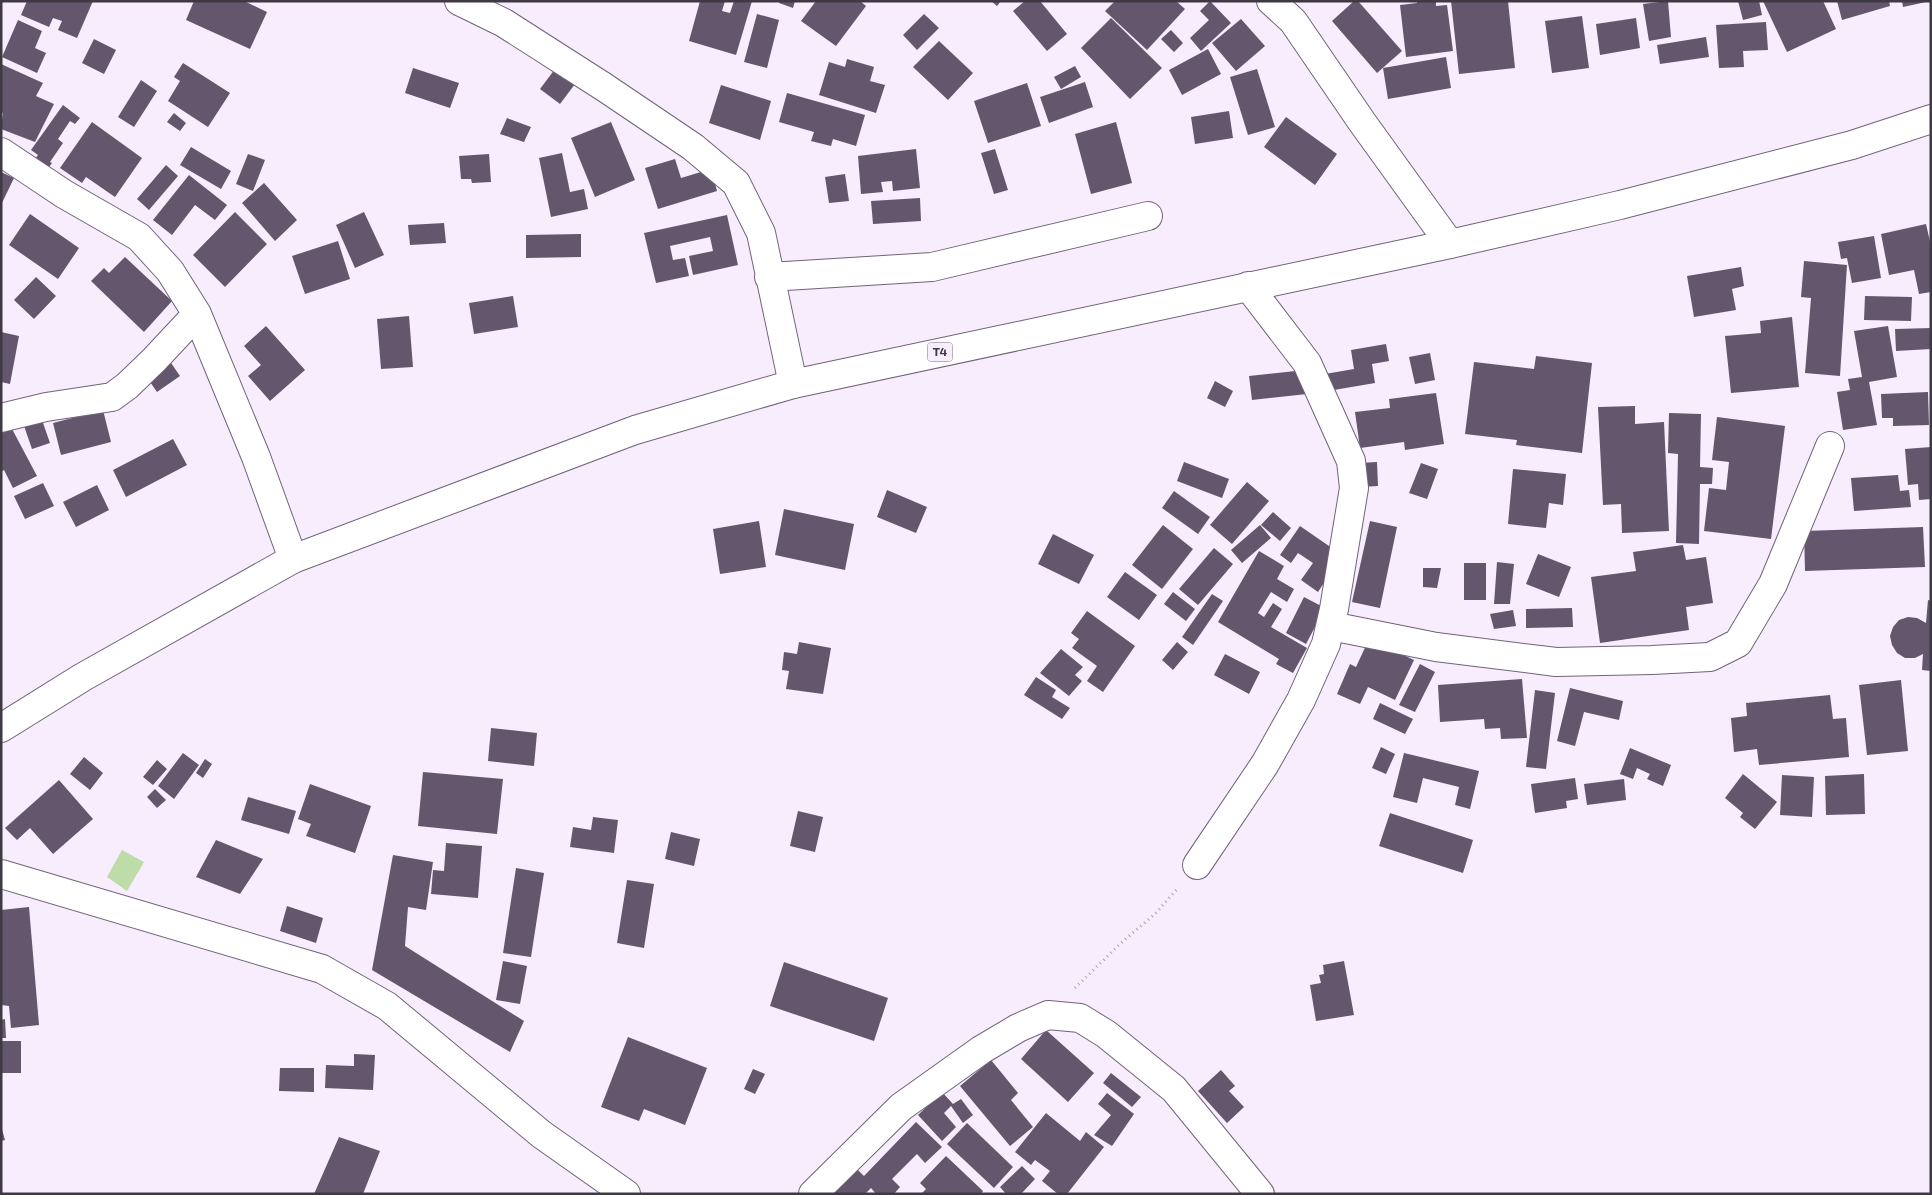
<svg xmlns="http://www.w3.org/2000/svg" width="1932" height="1195" font-family="'Exo 2',sans-serif">
	<style>
		.green { fill: #bddca7 }
		.building { fill: #64566d }
		.lines { fill: none; stroke-linecap: round; stroke-linejoin: round }
		.street-casing { stroke: #71637a; stroke-width: 30 }
		.highway-casing { stroke: #71637a; stroke-width: 30 }
		.path { stroke: #aaa1af; stroke-width: 3; stroke-dasharray: 1 4; stroke-linecap: butt }
		.street { stroke: #fff; stroke-width: 28 }
		.highway { stroke: #fff; stroke-width: 28 }
		.labels { text-anchor: middle; stroke-width: 5; stroke-linejoin: round; paint-order: stroke }
		.shield { fill: #f7edfd; stroke: #766f7b; stroke-width: 1 }
		.shield-label { font-size: 12px; font-weight: bold; fill: #3f3943 }
	</style>
	<rect width="100%" height="100%" fill="#f7edfd"/>
	<path class="green" d="M122 850 144 862 127 891 107 877Z"/>
	<path class="building" d="M27 1H93L77 38 58 30 62 21 53 18 49 27 21 15Z
		M194 1H244L267 12 250 49 186 20Z
		M700 1H725L722 11 730 13 734 1H752L736 55 689 41Z
		M780 1H795L793 8 779 3Z
		M816 1H860L866 6 836 46 801 21Z
		M991 1H1001L997 6Z
		M1025 1H1040L1067 34 1047 51 1013 11Z
		M1115 1H1176L1185 9 1147 50 1105 11Z
		M1210 1 1231 23 1201 51 1190 38 1209 20 1200 11Z
		M1354 1H1358L1402 51 1377 73 1332 21Z
		M1417 1H1436V6L1447 5 1453 51 1406 57 1400 5 1417 3Z
		M1451 1H1508L1515 68 1459 74Z
		M1668 1 1671 37 1649 41 1643 4Z
		M1738 1H1759L1762 15 1743 20Z
		M1763 1H1823L1836 29 1787 52Z
		M1837 1H1889L1890 6 1842 20Z
		M1902 1H1926V2L1903 7Z
		M757 14 779 20 767 68 744 62Z
		M924 14 939 28 917 50 903 35Z
		M1582 16 1589 68 1552 73 1545 21Z
		M1111 18 1162 68 1130 99 1081 48Z
		M1636 18 1640 48 1600 55 1596 24Z
		M1241 19 1265 46 1236 71 1212 43Z
		M18 20 42 31 35 48 46 53 37 73 2 57Z
		M1766 22 1768 50 1743 51 1744 67 1719 68 1716 25Z
		M1171 30 1183 43 1174 52 1161 39Z
		M1706 37 1709 57 1660 64 1657 45Z
		M94 39 116 50 104 74 82 63Z
		M939 41 973 73 948 100 913 67Z
		M1208 49 1221 74 1182 95 1169 70Z
		M1446 57 1451 88 1388 99 1383 68Z
		M847 59 874 67 870 81 885 85 876 113 819 95 829 62 845 67Z
		M183 63 230 93 208 127 168 101 180 81 174 77Z
		M1 64 43 83 36 96 54 104 35 142 1 129 3 113 1 112Z
		M1075 66 1081 77 1061 89 1054 77Z
		M413 68 459 83 450 108 405 93Z
		M555 69 575 84 560 104 540 89Z
		M1257 69 1275 127 1248 135 1230 77Z
		M141 80 157 91 134 127 118 117Z
		M1085 82 1093 107 1049 123 1040 97Z
		M1027 83 1041 126 988 143 974 101Z
		M721 85 771 101 760 140 709 123Z
		M787 93 865 115 856 146 833 139 831 146 811 141 814 132 779 122Z
		M63 105 80 118 75 124 70 121 58 139 63 143 50 162 52 163 43 175 30 166 38 155 31 150Z
		M1229 111 1233 138 1195 144 1191 117Z
		M174 113 186 123 180 131 167 122Z
		M1286 117 1337 154 1315 185 1264 147Z
		M507 118 531 127 524 142 500 134Z
		M92 122 142 158 115 197 86 177 82 183 60 168Z
		M611 122 635 180 595 197 571 138Z
		M1116 122 1132 183 1091 194 1075 134Z
		M191 147 231 171 221 189 180 165Z
		M916 149 920 188 893 191 892 181 881 182 883 192 861 194 858 156Z
		M995 149 1008 190 994 194 981 153Z
		M562 153 570 192 584 189 588 209 551 217 539 158Z
		M248 154 265 160 253 191 236 184Z
		M489 154 491 182 472 183 471 179H461L459 156Z
		M675 159 681 178 711 169 717 191 658 209 645 168Z
		M166 165 178 176 149 210 137 199Z
		M1 172 14 178 1 205Z
		M845 174 849 201 829 203 825 177Z
		M189 175 227 205 215 220 195 205 172 235 153 220Z
		M264 183 297 220 275 241 242 203Z
		M920 198 921 221 873 224 871 201Z
		M235 212 267 244 225 287 193 255Z
		M364 212 384 255 355 268 336 225Z
		M30 214 79 248 58 279 9 245Z
		M727 215 738 265 693 275 689 256 713 251 710 237 670 246 673 260 685 258 689 276 656 283 644 233Z
		M444 223 446 243 410 245 408 225Z
		M1926 224 1931 246V292L1919 294 1914 270 1889 275 1881 234Z
		M581 234V257L526 258V235Z
		M1874 236 1881 278 1852 283 1847 258 1841 259 1838 242Z
		M338 241 350 279 305 294 292 256Z
		M125 257 172 301 144 332 91 281 104 268 109 273Z
		M1804 261 1847 265 1840 376 1805 373 1811 298 1801 297Z
		M1741 267 1744 286 1732 289 1736 310 1694 317 1687 276Z
		M36 277 56 296 34 319 14 300Z
		M513 296 518 327 474 334 469 303Z
		M1865 296 1912 297 1911 321 1864 320Z
		M409 316 413 367 381 369 377 319Z
		M1792 317 1799 387 1731 393 1725 336 1761 333 1760 321Z
		M266 326 305 370 270 401 248 376 261 365 244 346Z
		M1888 326 1897 377 1869 382 1877 425 1843 430 1837 392 1850 390 1848 379 1862 377 1854 331Z
		M1931 328V349L1896 351 1895 329Z
		M1 332 19 336 10 384 1 382Z
		M1386 344 1389 361 1372 364 1375 383 1328 391 1325 374 1354 369 1351 350Z
		M160 347 180 376 157 392 137 363Z
		M1430 353 1435 380 1415 384 1409 357Z
		M1536 356 1592 363 1582 453 1516 445 1517 440 1465 434 1474 362 1534 369Z
		M1305 370 1307 394 1252 400 1249 376Z
		M1215 381 1233 391 1225 407 1207 398Z
		M1928 392 1929 425 1893 426V418H1882L1881 394Z
		M1436 393 1444 444 1405 450 1404 442 1360 448 1355 412 1390 408 1389 399Z
		M1635 406V424L1664 422 1669 531 1622 533 1621 504 1603 505 1598 407Z
		M103 410 111 442 61 455 53 423Z
		M1669 413 1701 414 1700 467 1713 468 1712 484H1700L1699 544 1676 543 1678 454 1668 453Z
		M1717 417 1785 426 1771 539 1704 531 1709 488 1726 490 1729 462 1712 460Z
		M42 420 50 443 32 449 24 426Z
		M11 427 37 476 13 488 4 470 1 472V432Z
		M173 439 187 465 126 497 113 470Z
		M1931 447V499L1919 500 1918 484 1908 485 1905 449Z
		M1184 462 1229 479 1222 498 1177 481Z
		M1377 462 1378 486 1361 487 1359 463Z
		M1421 463 1438 469 1427 499 1409 493Z
		M1513 469 1566 474 1563 505 1549 503 1546 528 1508 524Z
		M1898 475 1900 491 1909 490 1911 507 1854 511 1851 478Z
		M1247 482 1269 501 1232 544 1210 525Z
		M43 483 54 506 25 519 14 496Z
		M97 485 109 510 76 527 63 502Z
		M887 490 927 507 916 533 877 517Z
		M1174 491 1210 517 1198 534 1162 508Z
		M784 509 854 524 845 570 775 555Z
		M1273 512 1291 528 1280 541 1261 525Z
		M759 521 766 567 720 574 713 529Z
		M1370 521 1397 527 1380 608 1352 602Z
		M1163 525 1193 549 1162 589 1132 565Z
		M1260 525 1271 538 1242 563 1231 550Z
		M1300 526 1342 555 1318 592 1301 580 1313 563 1298 553 1291 563 1280 555Z
		M1923 527 1925 567 1805 571 1804 531Z
		M1053 534 1094 555 1079 584 1038 564Z
		M1683 545 1686 560 1706 557 1713 603 1686 607 1689 630 1600 643 1591 577 1636 571 1633 552Z
		M1214 548 1233 564 1198 605 1179 589Z
		M1259 551 1284 566 1277 579 1294 589 1287 602 1271 592 1258 613 1264 617 1273 603 1282 609 1271 627 1307 648 1293 673 1276 664 1279 659 1218 622Z
		M1538 554 1571 567 1559 597 1526 584Z
		M1497 562 1514 564 1510 604H1494Z
		M1464 563H1486V600H1464Z
		M1423 568H1441L1437 588 1423 587Z
		M1125 572 1157 595 1139 620 1107 597Z
		M1173 592 1195 609 1186 621 1164 604Z
		M1212 594 1223 601 1193 645 1182 637Z
		M1304 597 1325 608 1306 644 1286 633Z
		M1928 600 1931 601V671L1922 670 1923 654 1915 658H1905L1897 653 1892 645 1890 636 1893 627 1899 620 1908 617 1917 618 1926 623Z
		M1572 608 1573 627 1526 628V609Z
		M1513 610 1516 626 1494 629 1490 614Z
		M1087 611 1135 646 1103 692 1087 681 1097 666 1072 648 1079 639 1071 633Z
		M1369 639 1414 660 1395 700 1368 687 1360 704 1337 694 1350 664 1356 667Z
		M799 642 831 648 823 694 786 689 789 671 782 670 784 652 797 654Z
		M1177 642 1188 652 1173 670 1162 660Z
		M1061 649 1083 667 1075 675 1082 681 1069 696 1040 673Z
		M1225 654 1260 672 1249 694 1214 675Z
		M1420 664 1435 672 1415 712 1399 705Z
		M1036 677 1056 690 1052 697 1070 708 1062 719 1024 695Z
		M1522 679 1527 738 1501 739 1500 728 1485 729 1484 719 1440 722 1438 685Z
		M1901 680 1908 751 1867 755 1859 685Z
		M1570 688 1623 701 1619 720 1584 712 1575 746 1557 741Z
		M1535 690 1555 693 1546 769 1526 767Z
		M1830 695 1833 719 1846 718 1849 757 1759 765 1757 749 1734 752 1731 718 1747 716 1746 703Z
		M1380 703 1413 719 1405 734 1373 719Z
		M491 728 537 733 534 766 488 761Z
		M1381 747 1395 754 1386 774 1372 768Z
		M1630 748 1671 765 1663 786 1647 779 1650 774 1637 768 1633 779 1620 774Z
		M183 753 199 765 174 799 158 786Z
		M1404 753 1479 771 1470 809 1455 805 1459 787 1423 778 1417 803 1393 797Z
		M84 757 103 773 90 790 70 774Z
		M205 759 212 764 203 778 196 773Z
		M157 760 167 769 153 785 143 777Z
		M423 772 503 779 497 834 418 826Z
		M1743 774 1777 802 1755 829 1740 817 1743 813 1725 798Z
		M1864 774 1865 814 1826 815 1825 776Z
		M1782 775 1814 777 1812 817 1780 815Z
		M1575 778 1578 799 1566 801 1567 808 1535 813 1531 784Z
		M1624 779 1626 800 1587 805 1584 784Z
		M59 780 93 819 53 854 30 828 17 840 5 828Z
		M310 784 371 806 355 853 306 836 311 824 298 819Z
		M155 789 166 800 157 808 147 797Z
		M248 797 296 811 289 834 241 820Z
		M798 811 823 817 815 852 790 846Z
		M1390 813 1473 840 1463 873 1379 846Z
		M593 817 618 820 614 853 570 847 573 827 591 830Z
		M671 832 700 839 694 866 665 859Z
		M216 840 263 859 240 894 196 877Z
		M446 843 482 846 478 898 431 894 433 870 444 871Z
		M393 855 433 862 426 910 408 907 405 946 524 1021 510 1052 372 970Z
		M516 868 544 873 531 957 503 953Z
		M627 880 654 884 644 948 617 943Z
		M287 906 323 918 316 943 280 931Z
		M29 907 39 1025 11 1028 9 1006 1 1005V910Z
		M503 961 527 966 520 1004 496 1000Z
		M1344 961 1354 1015 1316 1021 1310 985 1321 983 1319 975 1324 974 1323 965Z
		M784 962 888 998 874 1041 770 1006Z
		M5 1019 6 1038H1V1020Z
		M1046 1030 1094 1073 1068 1102 1021 1059Z
		M628 1037 707 1068 685 1125 644 1109 639 1121 601 1107Z
		M1 1041H21V1073H1Z
		M354 1054 375 1055 373 1090 325 1088 326 1065 354 1066Z
		M991 1060 1018 1093 1011 1100 1033 1127 1010 1146 960 1086Z
		M280 1068H314V1092L279 1091Z
		M753 1069 765 1074 755 1094 744 1089Z
		M1221 1070 1235 1086 1229 1091 1244 1107 1227 1123 1198 1091Z
		M1111 1073 1141 1097 1132 1107 1103 1083Z
		M942 1092 953 1104 961 1099 973 1115 963 1123 951 1106 944 1113 956 1127 942 1141 918 1115Z
		M1107 1093 1134 1114 1112 1146 1094 1135 1111 1115 1098 1104Z
		M1046 1113 1080 1141 1086 1132 1104 1147 1067 1194H1058L1042 1181 1050 1171 1035 1160 1031 1165 1015 1152Z
		M916 1122 942 1147 925 1163 917 1154 892 1179 900 1187 894 1194H876L871 1188 865 1194H835L834 1192 857 1169 864 1176Z
		M967 1123 1013 1167 994 1188 947 1144Z
		M1 1126 5 1140 1 1141Z
		M339 1137 380 1151 363 1194H314Z
		M946 1156 983 1191 981 1194H921L926 1189 920 1183Z
		M1022 1166 1035 1179 1021 1194H1006L1000 1187Z"/>
	<g class="lines">
		<defs>
			<path id="street" d="M459 1 504 23 604 87 693 147 736 183 761 233 793 384
				M1271 1 1293 21 1362 122 1450 244
				M1 152 64 194 139 237 170 271 197 314 256 457 293 559
				M769 277 932 267 1148 216
				M1 418 46 407 112 397 127 386 154 360 197 314
				M1331 626 1436 647 1556 662 1652 660 1710 657 1738 643 1773 584 1830 446
				M1197 865 1265 764 1301 700 1326 644 1334 609 1354 488 1351 461 1307 363 1248 286
				M1 874 322 969 387 1006 541 1134 626 1194
				M813 1194 901 1107 981 1050 1018 1028 1048 1015 1080 1018 1106 1034 1174 1089 1260 1194"/>
			<path id="highway" d="M1 728 83 677 293 559 635 430 793 384 1450 244 1620 205 1852 145 1931 119"/>
		</defs>
		<use href="#street" class="street-casing"/>
		<use href="#highway" class="highway-casing"/>
		<path class="path" d="M1075 988 1121 943 1155 914 1178 888"/>
		<use href="#street" class="street"/>
		<use href="#highway" class="highway"/>
	</g>
	<g class="labels">
		<rect class="shield" x="927.5" y="342.5" width="25" height="19" rx="4"/>
		<g class="shield-label">
			<text x="940" y="356">T4</text>
		</g>
	</g>
	<rect width="1932" height="1195" fill="none" stroke="#3f3943" stroke-width="5"/>
</svg>
